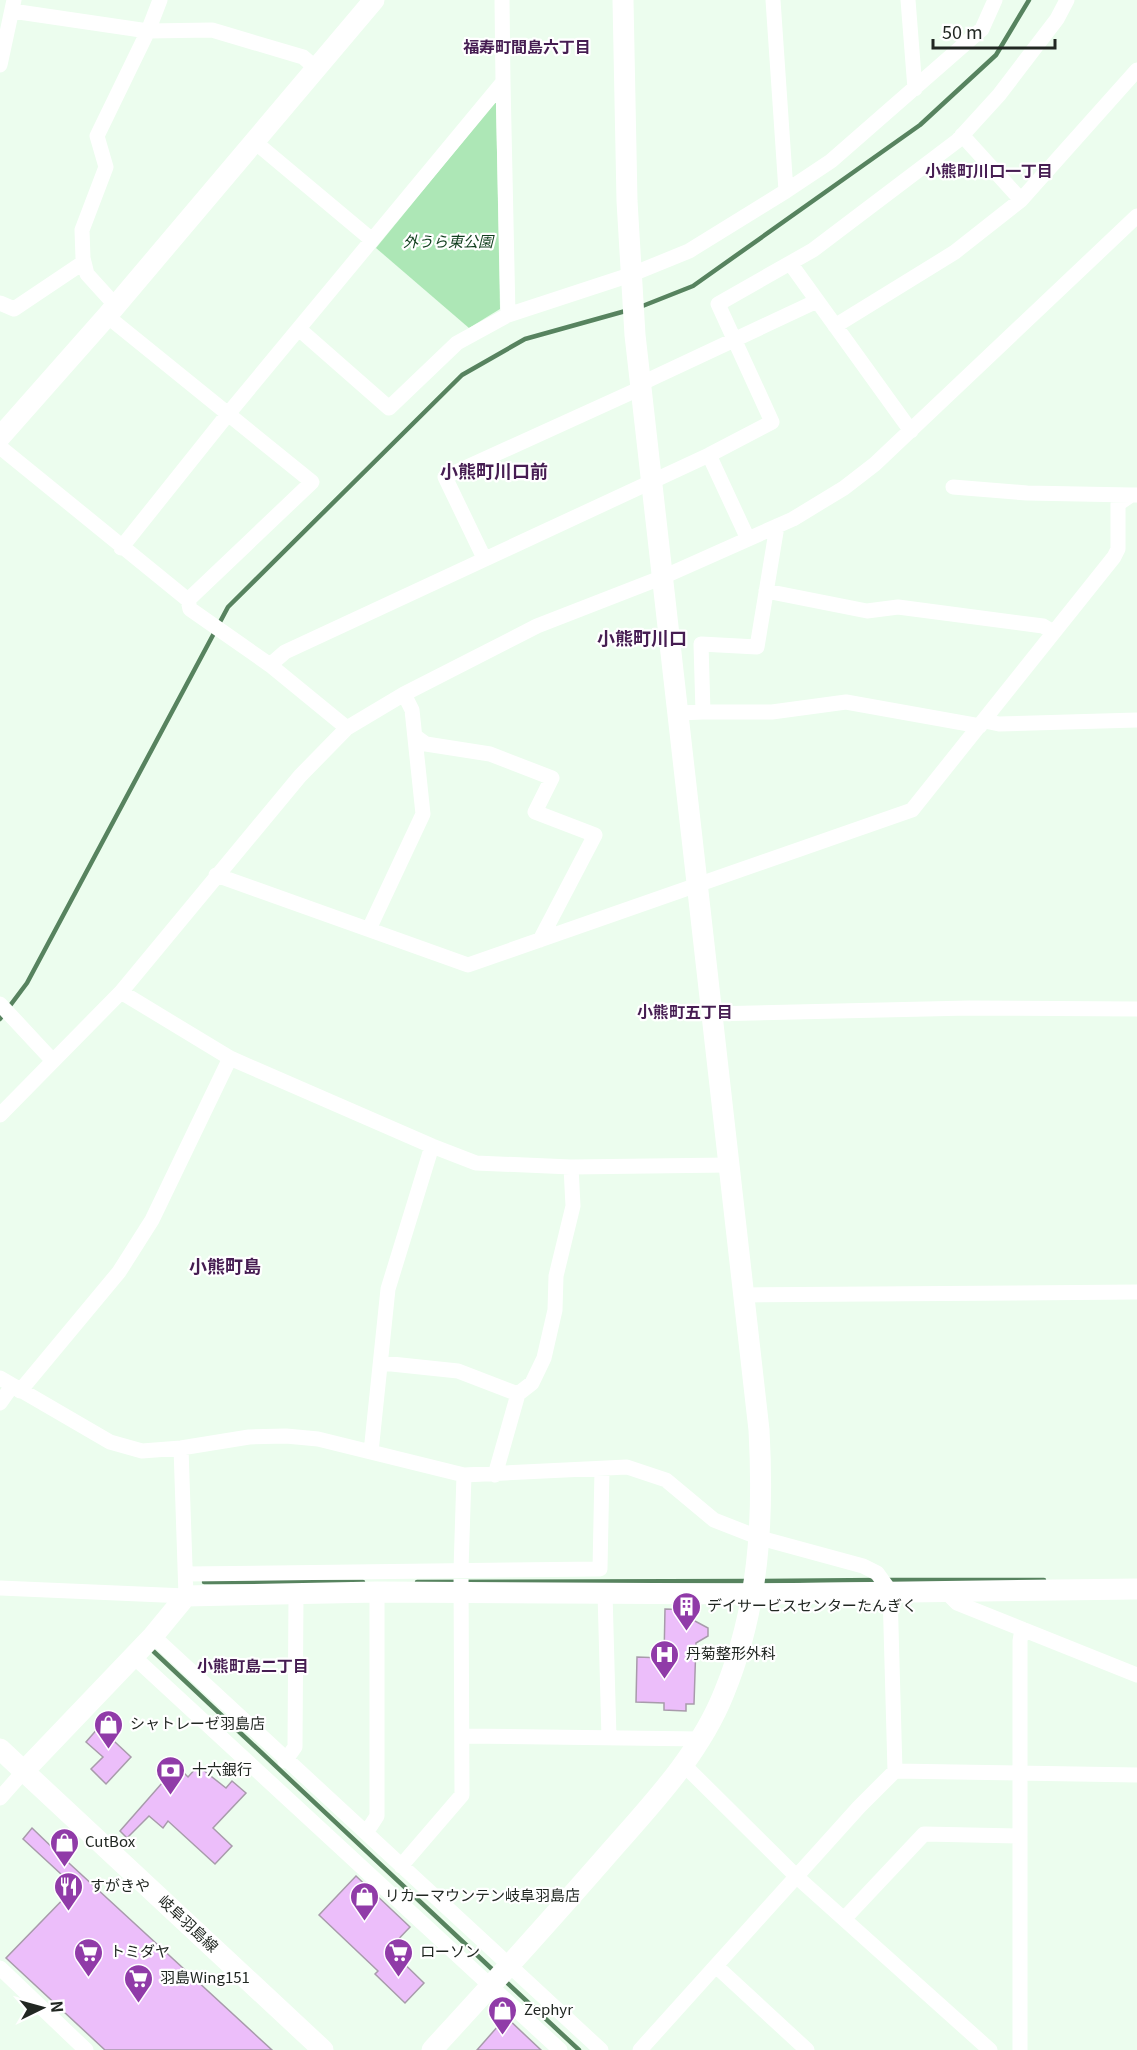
<svg xmlns="http://www.w3.org/2000/svg" width="1137" height="2050" font-family="Georgia,'Noto Sans JP',serif">
	<style>
		.green { fill: #ade7b6 }
		.lines { fill: none; stroke-linecap: round; stroke-linejoin: round }
		.stream { stroke: #57835f; stroke-width: 4.5 }
		.building { fill: #ecbefa; stroke: #a89bab; stroke-width: 1.5 }
		.street { stroke: #fff; stroke-width: 15 }
		.secondary { stroke: #fff; stroke-width: 21 }
		.labels { text-anchor: middle; stroke-width: 4.5; stroke-linejoin: round; paint-order: stroke }
		.park-label { font-size: 15px; font-style: italic; fill: #103e1d; stroke: #fff }
		.poi-label { font-size: 15px; fill: #212722; stroke: #fff; text-anchor: start }
		.street-label { font-size: 15px; fill: #212722; stroke: #fff }
		.neighbourhood-label { font-size: 16px; font-weight: bold; fill: #461d52; stroke: #fff }
		.quarter-label { font-size: 18px; font-weight: bold; fill: #461d52; stroke: #fff }
	</style>
	<rect width="100%" height="100%" fill="#ecfdee"/>
	<path class="green" d="M496 101 500 309 469 328 376 248Z"/>
	<g class="lines">
		<path class="stream" d="M640 307 693 286 920 125 996 55 1029 0
			M0 1019 27 983 228 607 462 375 525 339 629 310
			M888 1580H1044
			M759 1581 879 1580
			M204 1582H363
			M417 1582 747 1581
			M151 1649 494 1971
			M503 1979 579 2050"/>
	</g>
	<path class="building" d="M665 1609 693 1610V1620L708 1628V1636L696 1643 694 1704H686V1711L664 1710V1703L636 1702 637 1657 664 1658Z
		M99 1727 131 1757 106 1784 91 1769 103 1757 86 1742Z
		M177 1766 188 1777 198 1766 226 1788 232 1781 246 1793 213 1828 232 1846 215 1864 168 1821 163 1828 149 1816 127 1838 120 1831Z
		M32 1828 58 1853 272 2050H105L6 1958 75 1887 23 1839Z
		M356 1876 410 1927 389 1949 424 1983 405 2003 375 1974 378 1971 319 1915Z
		M506 2017 541 2050H477Z"/>
	<g class="lines">
		<path class="street" d="M502 0 503 82
			M908 0 915 89
			M12 11 148 31 212 30 303 57 317 69
			M0 65 14 0
			M962 135 1021 200
			M255 142 372 240
			M786 191 831 161 982 29 995 0
			M790 263 911 431
			M0 303 14 309 84 262
			M116 306 87 274 83 258 82 230 106 167 97 136 148 31 160 0
			M508 315 630 275 689 251 786 191 773 0
			M107 316 312 482 188 600
			M835 326 955 252 1021 200 1137 70
			M640 384 817 301
			M0 447 188 600 190 609 270 665 347 728
			M709 455 748 539
			M953 487 1027 493 1131 495
			M121 548 228 414 503 82 508 315 457 343 389 408 299 329
			M484 558 445 477 641 388
			M766 591 867 611 898 607 1043 626 1053 632
			M270 665 285 652 709 455 772 422 718 304 813 250 957 141 999 95 1057 19 1067 0
			M703 712H772L846 702 980 726
			M678 713 703 712 701 644 757 647 777 526
			M985 721 999 724 1137 720
			M415 736 426 744 490 754 552 778 535 812 595 835 540 940
			M216 875 468 965 912 810 1114 557 1118 549V504L1131 495H1137
			M369 929 423 814 412 710 404 694
			M121 992 230 1058 432 1146 476 1163 571 1167 728 1165
			M0 1004 53 1061
			M711 1014 969 1008 1137 1009
			M0 1115 121 992 300 776 347 728 404 694 537 626 663 577 793 519 844 488 875 464 1137 216
			M743 1295 1137 1292
			M382 1363 458 1371 518 1394
			M0 1378 110 1442 142 1451 181 1448 249 1437 286 1436 318 1439 464 1475 627 1467 666 1480 714 1520 760 1538 863 1566 877 1573 890 1591 895 1771 859 1807 640 2050
			M20 1391 119 1272 152 1220 230 1058
			M0 1403 12 1386
			M371 1452 388 1289 432 1146
			M495 1475 518 1394 532 1383 544 1358 555 1310 556 1276 573 1206 571 1167
			M187 1574 600 1569 602 1470
			M0 1588 186 1596 181 1448
			M944 1590 957 1603 1137 1675
			M605 1593 609 1738
			M153 1636 601 2050
			M134 1657 560 2050
			M464 1736 701 1739
			M285 1761 295 1747 296 1593
			M684 1765 797 1877 990 2050
			M895 1771 1137 1775
			M0 1798 24 1771
			M366 1833 377 1816V1592
			M401 1866 462 1795 461 1570 464 1475
			M844 1919 924 1834 1020 1836
			M716 1966 807 2050
			M0 1968 86 2050
			M1020 2050V1641L1022 1629"/>
		<path class="secondary" d="M0 437 107 316 374 0
			M0 1749 323 2050
			M24 1771 153 1636 186 1596 377 1592 753 1594 1137 1589
			M432 2050C489 1988 546 1925 602 1861 647 1809 698 1758 724 1693 759 1608 764 1520 759 1430L635 335 627 201 623 0"/>
	</g>
	<defs>
		<symbol id="building-pin" viewBox="-11 -11 22 30"><path d="M0 17L-7.5 6A9.5 9.5 0 1 1 7.5 6Z" fill="#903ba8" stroke="#fff"/><path d="M-4-6H4V6H1V3H-1V6H-4ZM-2.5-4.3h1.7v1.8h-1.7ZM.8-4.3h1.7v1.8H.8ZM-2.5-1h1.7V.8h-1.7ZM.8-1h1.7V.8H.8Z" fill="#fff"/></symbol>
		<symbol id="hospital-pin" viewBox="-11 -11 22 30"><path d="M0 17L-7.5 6A9.5 9.5 0 1 1 7.5 6Z" fill="#903ba8" stroke="#fff"/><path d="M-5-5h3v3.5h4V-5h3V5h-3V1.5h-4V5h-3Z" fill="#fff"/></symbol>
		<symbol id="shop-pin" viewBox="-11 -11 22 30"><path d="M0 17L-7.5 6A9.5 9.5 0 1 1 7.5 6Z" fill="#903ba8" stroke="#fff"/><path d="M-5-2.5h2.3a2.7 3.5 0 0 1 5.4 0H5L5.5 6h-11ZM-1.5-2.5h3a1.5 2.3 0 0 0-3 0Z" fill="#fff"/></symbol>
		<symbol id="bank-pin" viewBox="-11 -11 22 30"><path d="M0 17L-7.5 6A9.5 9.5 0 1 1 7.5 6Z" fill="#903ba8" stroke="#fff"/><path d="M-6-4H6V4H-6ZM0-2.3a2.3 2.3 0 1 0 0 4.6a2.3 2.3 0 1 0 0-4.6Z" fill="#fff"/></symbol>
		<symbol id="restaurant-pin" viewBox="-11 -11 22 30"><path d="M0 17L-7.5 6A9.5 9.5 0 1 1 7.5 6Z" fill="#903ba8" stroke="#fff"/><path d="M-5-6h1v4h1v-4h1v4h1v-4h1v5L-1.5 .5V6h-2V.5L-5-1ZM5-6V6H3V1.5H1.5Q1.5-4 5-6Z" fill="#fff"/></symbol>
		<symbol id="supermarket-pin" viewBox="-11 -11 22 30"><path d="M0 17L-7.5 6A9.5 9.5 0 1 1 7.5 6Z" fill="#903ba8" stroke="#fff"/><path d="M-6-5.5h2.5l.6 2H6L4.5 2H-2.5L-4.4-4H-6ZM-1.5 3.2a1.3 1.3 0 1 0 .1 0ZM3 3.2a1.3 1.3 0 1 0 .1 0Z" fill="#fff"/></symbol>
	</defs>
	<g fill-rule="evenodd">
		<use href="#building-pin" x="670" y="1590" width="33" height="45"/>
		<use href="#hospital-pin" x="648" y="1638" width="33" height="45"/>
		<use href="#shop-pin" x="92" y="1708" width="33" height="45"/>
		<use href="#bank-pin" x="154" y="1754" width="33" height="45"/>
		<use href="#shop-pin" x="48" y="1826" width="33" height="45"/>
		<use href="#restaurant-pin" x="52" y="1870" width="33" height="45"/>
		<use href="#shop-pin" x="348" y="1880" width="33" height="45"/>
		<use href="#supermarket-pin" x="72" y="1936" width="33" height="45"/>
		<use href="#supermarket-pin" x="382" y="1936" width="33" height="45"/>
		<use href="#supermarket-pin" x="122" y="1962" width="33" height="45"/>
		<use href="#shop-pin" x="486" y="1994" width="33" height="45"/>
	</g>
	<g class="labels">
		<g class="park-label">
			<text x="448" y="247">外うら東公園</text>
		</g>
		<g class="poi-label">
			<text x="707" y="1611">デイサービスセンターたんぎく</text>
			<text x="686" y="1659">丹菊整形外科</text>
			<text x="130" y="1729">シャトレーゼ羽島店</text>
			<text x="192" y="1775">十六銀行</text>
			<text x="85" y="1847">CutBox</text>
			<text x="90" y="1891">すがきや</text>
			<text x="385" y="1901">リカーマウンテン岐阜羽島店</text>
			<text x="110" y="1957">トミダヤ</text>
			<text x="420" y="1957">ローソン</text>
			<text x="160" y="1983">羽島Wing151</text>
			<text x="524" y="2015">Zephyr</text>
		</g>
		<g class="street-label">
			<text transform="translate(188 1924) rotate(43)" y="5">岐阜羽島線</text>
		</g>
		<g class="neighbourhood-label">
			<text x="527" y="53">福寿町間島六丁目</text>
			<text x="989" y="177">小熊町川口一丁目</text>
			<text x="685" y="1018">小熊町五丁目</text>
			<text x="253" y="1672">小熊町島二丁目</text>
		</g>
		<g class="quarter-label">
			<text x="494" y="478">小熊町川口前</text>
			<text x="642" y="645">小熊町川口</text>
			<text x="225" y="1273">小熊町島</text>
		</g>
	</g>
	<g transform="translate(42 2008) rotate(85)" stroke="#ffffff" stroke-width="4.5" paint-order="stroke">
	<path d="M0-4.5L10 22L0 15L-10 22Z" fill="#212722"/>
	<text y="-9" font-size="16" font-weight="bold" text-anchor="middle" fill="#212722">N</text>
	</g>
	<path d="M933 39v9h122v-9" fill="none" stroke="#212722" stroke-width="3"/>
	<text x="942" y="39" font-size="18" fill="#212722" stroke="#ffffff" stroke-width="4.5" paint-order="stroke">50 m</text>
</svg>
